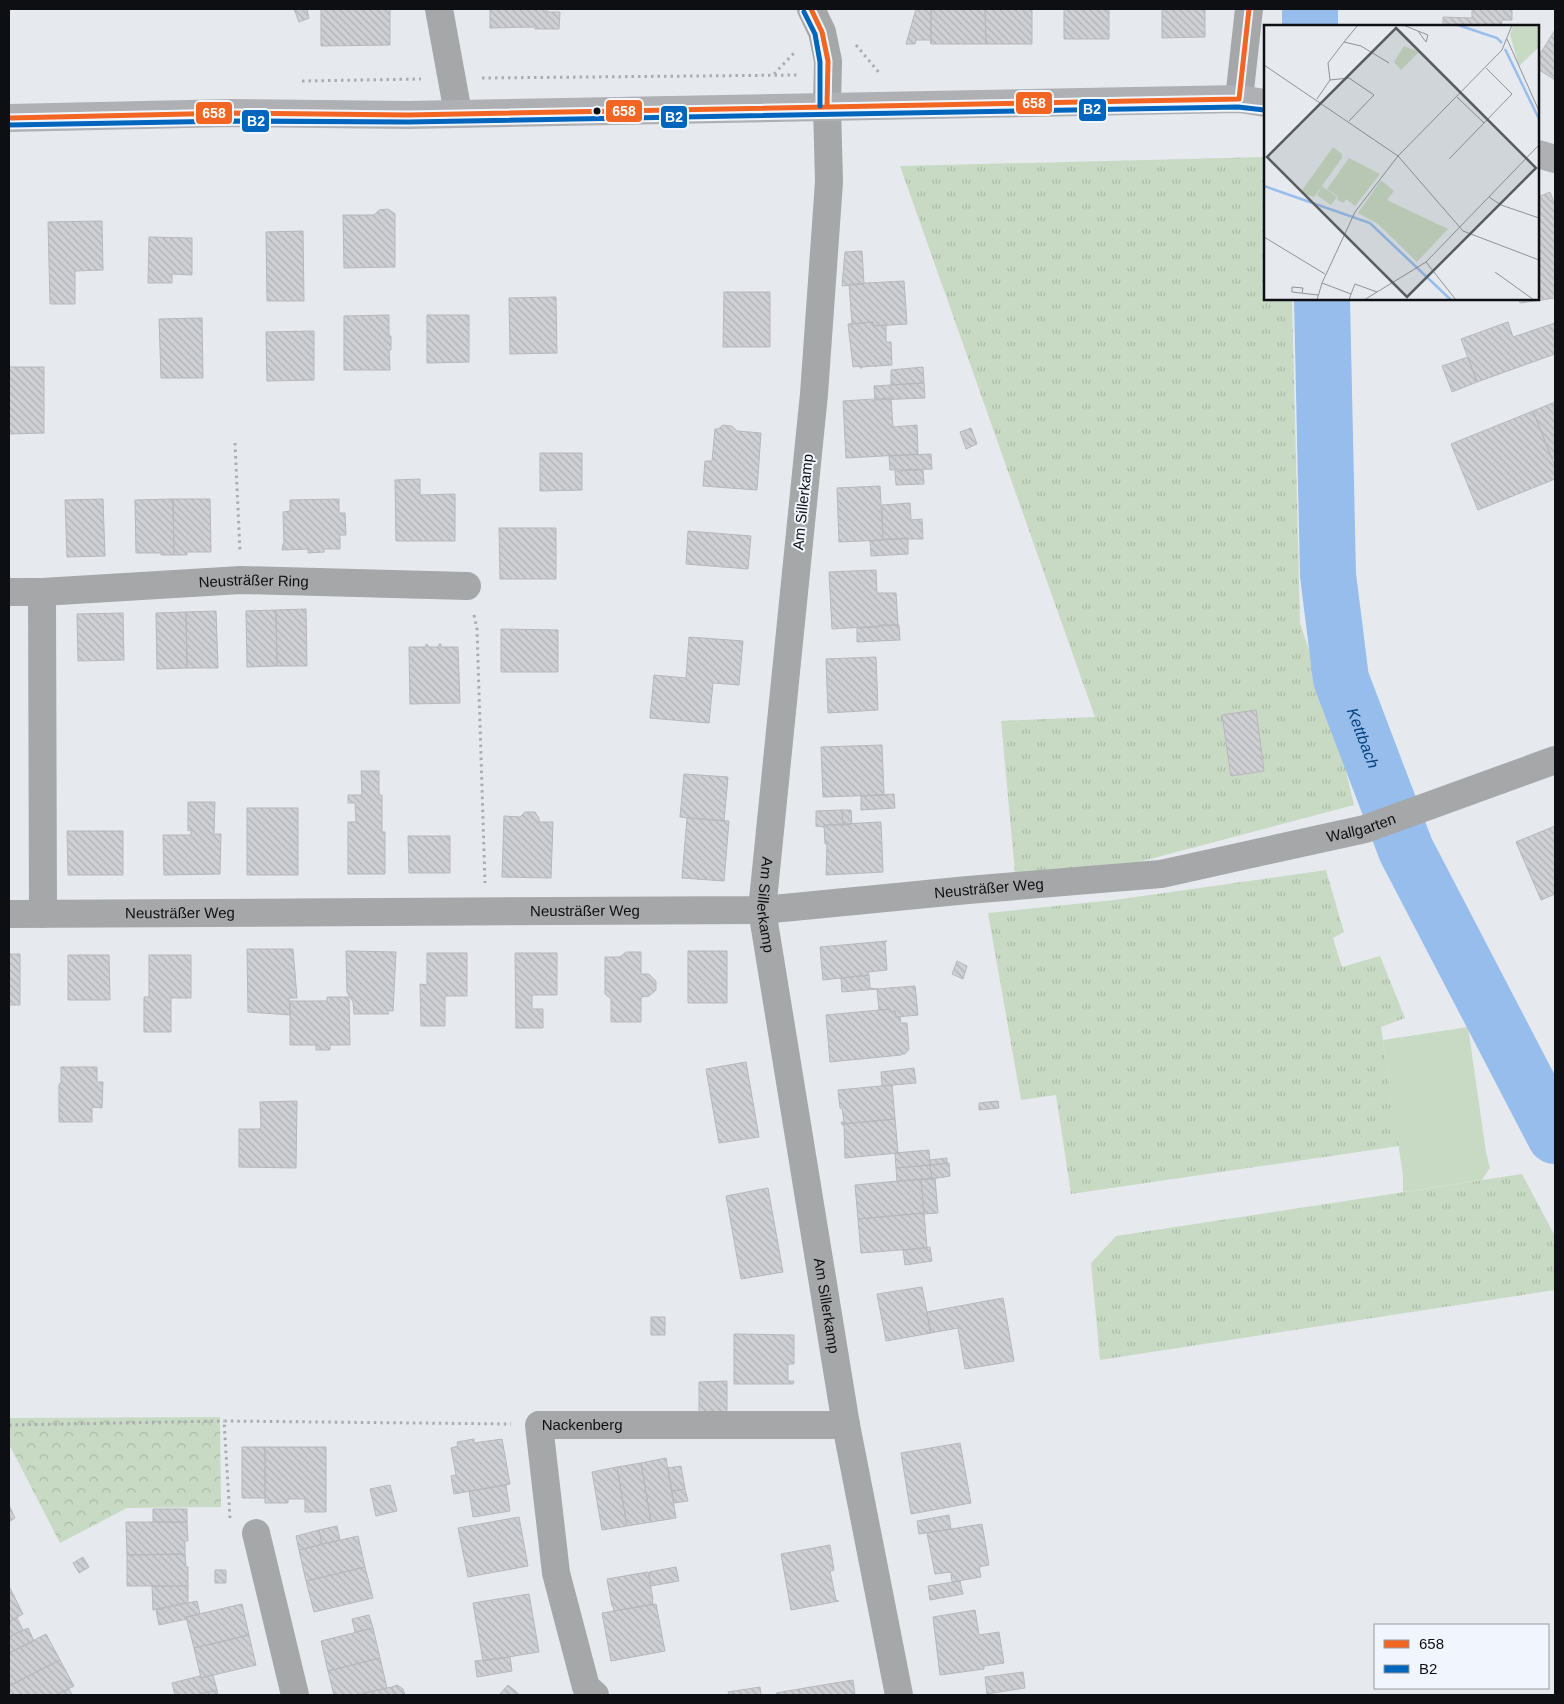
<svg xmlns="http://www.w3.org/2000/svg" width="1564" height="1704" font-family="Helvetica,sans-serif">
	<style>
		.grass { fill: url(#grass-tufts) }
		.forest { fill: url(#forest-crowns) }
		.pitch { fill: #c8dac4 }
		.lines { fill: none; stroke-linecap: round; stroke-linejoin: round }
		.river { stroke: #97bdec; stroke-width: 56 }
		.building { fill: url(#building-back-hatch); stroke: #b7b7bc }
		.path { stroke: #aaadaf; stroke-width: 3; stroke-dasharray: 2.5 4; stroke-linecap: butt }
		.minor { stroke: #a5a7a9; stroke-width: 28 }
		.tertiary { stroke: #a5a7a9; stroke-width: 28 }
		.secondary { stroke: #afb0b4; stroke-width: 28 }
		.bus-1-casing { stroke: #f1f6fe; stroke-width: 9 }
		.bus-2-casing { stroke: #f1f6fe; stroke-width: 9 }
		.bus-1 { stroke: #f26522; stroke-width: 5 }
		.bus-2 { stroke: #0065bd; stroke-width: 5 }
		.bus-dot { fill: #0d0f12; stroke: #f1f6fe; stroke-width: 2 }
		.labels { text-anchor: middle; stroke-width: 4; stroke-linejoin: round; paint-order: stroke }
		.street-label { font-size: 15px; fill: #0d0f12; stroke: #f1f6fe }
		.water-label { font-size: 16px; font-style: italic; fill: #08427c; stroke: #f1f6fe }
		.inset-river { fill: none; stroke: #97bdec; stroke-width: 2.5 }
		.inset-road { fill: none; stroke: #8f9297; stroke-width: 1 }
		.view { fill: #595c5f; fill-opacity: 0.15; stroke: #595c5f; stroke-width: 2.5 }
		.inset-edge { fill: none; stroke: #0d0f12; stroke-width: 2.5 }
		.line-badge { stroke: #f1f6fe; stroke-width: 2 }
		.badge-label { font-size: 14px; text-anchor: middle; font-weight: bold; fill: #fff }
	</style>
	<defs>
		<pattern id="grass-tufts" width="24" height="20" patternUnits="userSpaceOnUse" patternTransform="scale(1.25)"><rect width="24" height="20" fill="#c8dac4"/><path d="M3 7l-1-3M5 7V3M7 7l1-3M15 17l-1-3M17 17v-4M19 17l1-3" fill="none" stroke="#abbaa7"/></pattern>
		<pattern id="forest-crowns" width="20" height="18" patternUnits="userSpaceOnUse" patternTransform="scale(1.25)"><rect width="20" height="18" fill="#c8dac4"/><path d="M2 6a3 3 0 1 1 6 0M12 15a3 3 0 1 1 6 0" fill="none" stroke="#abbaa7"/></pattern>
		<pattern id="building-back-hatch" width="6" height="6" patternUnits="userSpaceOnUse" patternTransform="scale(1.25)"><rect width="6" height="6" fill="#cfd0d4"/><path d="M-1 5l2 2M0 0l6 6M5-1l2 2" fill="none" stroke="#b1b1b5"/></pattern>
	</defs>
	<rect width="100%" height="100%" fill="#e6eaef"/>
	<path class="grass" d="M1265 157V299H1292L1300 623 1339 742 1354 805 1139 862 1015 873 1001 721 1095 717 900 166Z
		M1326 870 1344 932 1333 938 1342 967 1380 956 1405 1018 1381 1027 1399 1146 1071 1194 1056 1095 1021 1100 988 913 1114 900Z
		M1522 1174 1555 1236V1290L1100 1360 1091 1263 1116 1236Z"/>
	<path class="forest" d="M220 1417 221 1507 127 1508 60 1543 9 1444V1418Z"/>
	<path class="pitch" d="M1468 1027 1486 1152 1490 1168 1482 1180 1403 1192V1176L1383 1040Z"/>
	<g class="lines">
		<g class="river">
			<path d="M1310 26V9"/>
			<path id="s1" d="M1322 299 1328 575 1341 679 1406 850 1555 1136"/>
		</g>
	</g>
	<path class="building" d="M294 9H310L307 10 309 18 299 22Z
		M321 9H390V45L321 46Z
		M490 9H547V12H560L559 29H535V27L490 28Z
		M916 9H931V44V40H916L915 44H906Z
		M931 9H985L986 44H931Z
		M985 9H1032V44H986Z
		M1064 9H1109V39H1064Z
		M1162 9H1205V37L1162 38Z
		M1472 9H1512V20H1502L1501 26H1443V17L1472 18Z
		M1555 30V80L1538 69V57Z
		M1550 192 1555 205V298L1520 303 1519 299H1538V197Z
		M388 209 395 214V267L344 268 343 215H374L379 210Z
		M102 221 103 270 75 271V304H50L48 222Z
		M303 231 304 301H267L266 232Z
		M149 237 192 238V275L172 274V283H148Z
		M862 251 864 284 842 286 845 252Z
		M904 281 907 324 873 326V322L852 324 849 284Z
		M724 292H770V347H723Z
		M556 297 557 353 510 354 509 298Z
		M389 315V336H391V350H389L390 370H344V316Z
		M427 315H469V362L427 363Z
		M202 318 203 378H161L159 319Z
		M873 322V326L886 325V342H891L892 365 877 366 876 367 874 366 862 367V368H860V366L853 367 848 324Z
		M1508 322 1513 337 1555 323V354L1477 382 1461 339Z
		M314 331V380L267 381 266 332Z
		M1468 357 1477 382 1452 392 1442 366Z
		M9 367H44V433L9 434Z
		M923 367 924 383 891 385V370Z
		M924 383 925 398 875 400 874 386Z
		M891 398 893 427 917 425 918 454 846 458 843 401Z
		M1555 402V457L1552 459 1533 411Z
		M1533 411 1555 466V479L1478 510 1451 444Z
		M723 425 732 426 737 431 761 433 757 490 703 486 705 461H712L715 429H718Z
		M971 428 977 444 966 449 960 432Z
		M540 453H582V490L540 491Z
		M931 454 932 469 890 470 889 456Z
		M923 470 924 484 896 485 895 471Z
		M420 479V495L455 494V541H396L395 480Z
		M880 486 883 540 839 542 837 488Z
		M103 499 105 556 67 557 65 500Z
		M173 499 174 555H161V553H136L135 500Z
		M173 499H210L211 552H187V555H174Z
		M339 499V513H345L346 535H340V549H324V552L308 553V549L282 550 283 544H284L283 512 290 511V500Z
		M910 503 911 520 922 519 923 539H883L882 505Z
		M499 528H556V579H500Z
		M688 531 751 536 748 569 686 564Z
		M908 538V554L871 556 870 541Z
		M876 570 877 593H896L898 625 832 629 829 572Z
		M306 609 307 666H277L276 610Z
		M276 610 277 666 247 667 246 611Z
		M216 611 218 668H187L186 612Z
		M186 612 187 668 157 669 156 613Z
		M123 613 124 660 78 661 77 614Z
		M879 625H899L900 640 857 642V628L879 627Z
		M501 629 558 630V672H501Z
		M689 637 743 641 739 685 713 683 709 723 650 718 654 675 686 678Z
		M426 644 428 645V647H439V644H441V647H458L460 703 410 704 409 647H426Z
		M876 657 878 710 828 713 826 659Z
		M1256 710 1264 771 1231 776 1222 715Z
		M882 745 884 795 823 797 821 747Z
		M361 771H379V795H382V832H385V874H348V822H356L355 803H348V795H362Z
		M684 774 728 777 724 821 680 817Z
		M894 794 895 808 861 810V796Z
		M188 802H215L214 834H221L220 874 164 875 163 835H191V830L188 831Z
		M247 808H298V875H247Z
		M842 810H851L852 824 843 825Z
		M842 810 843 825H824V827L816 826V811Z
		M525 812H535L539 818V822H553L551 878 502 877 504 816 520 817Z
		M687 818 729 821 724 881 682 878Z
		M881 822 883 872 826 875 827 844H825L824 825Z
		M1555 826V894L1541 900 1516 842Z
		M67 831H123V875H68Z
		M408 836H450V873H409Z
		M887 941 885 942 887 970 868 972 869 975 823 980 820 947Z
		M247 949H293L297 998H289L290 1015 248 1012Z
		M346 951 396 952 393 1011H387L389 1014H354L353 1002 347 992Z
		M688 951H727V1003H688Z
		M626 952H641V974H649L656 981V990L649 996 641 997V1022H611V999L605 994V957H620Z
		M427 953H467V996H445V1026H421L420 984 427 985Z
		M515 953H557V995H532V1009H543V1028H516Z
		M9 954H20V1005H9Z
		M68 955H109L110 1000H68Z
		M149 955H191V998H171V1032H144V997H149Z
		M957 961 967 966 963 979 952 974Z
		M869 975 870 988 878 989 842 992 841 978Z
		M915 986 918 1015 896 1017 895 1011 890 1012V1009L879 1010 877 989Z
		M327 997H349L350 1045H330V1050H316V1045H290V1001H327Z
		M890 1009V1012L895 1011 896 1017H900L901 1023H907L909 1049 905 1054H901V1055L830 1062 826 1015Z
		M746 1062 759 1137 719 1143 706 1069Z
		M61 1067H97V1082H103L102 1108 92 1107V1122H59V1084L61 1083Z
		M914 1068 916 1083 882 1086 881 1072Z
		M892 1085 895 1119 842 1124 841 1122H844L842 1108H840L838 1090Z
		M297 1101 296 1168 239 1167V1129H261L260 1102Z
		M998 1101 999 1108 979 1110V1103Z
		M895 1119 898 1153 845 1158 844 1125H842V1124Z
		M929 1150 930 1165 896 1168 895 1153Z
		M947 1158V1163L930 1165V1160Z
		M949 1163 950 1176 932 1179 930 1165Z
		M930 1165 932 1179 897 1181 896 1168Z
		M935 1178 938 1213 924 1214 921 1179Z
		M921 1179 924 1213 858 1219 855 1185Z
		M768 1188 783 1272 741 1279 726 1196Z
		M924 1213 927 1248 861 1253 858 1219Z
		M930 1247 932 1261 905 1265 903 1250Z
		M922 1287 931 1333 886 1341 877 1294Z
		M1003 1298 1014 1361 965 1369 958 1328 930 1333 927 1312Z
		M651 1317H665V1335H651Z
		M734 1334 794 1335V1364H788V1381H794L793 1384H734Z
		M727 1381V1413H699V1382Z
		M474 1439V1443L502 1439 510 1484 454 1494 451 1476 456 1475 451 1448 458 1446 457 1442Z
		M960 1443 971 1503 911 1514 901 1453Z
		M242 1447H265V1498H242Z
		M265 1447H326V1512H305V1499H288V1503H265Z
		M666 1458 676 1518 651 1522 641 1463Z
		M641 1463 651 1522 627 1526 617 1467Z
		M681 1466 685 1489 672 1491 668 1468Z
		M617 1467 627 1526 602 1530 592 1472Z
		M390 1485 397 1511 376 1516 370 1489Z
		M506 1485 510 1511 473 1517 469 1491Z
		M685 1489 688 1501 674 1503 672 1491Z
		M9 1505 15 1518 9 1522Z
		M153 1509H187V1522H153Z
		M949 1515 951 1529 919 1534 917 1521Z
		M519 1517 528 1566 468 1577 458 1528Z
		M126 1522H187L188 1541H185V1554L127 1555Z
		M982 1524 989 1565 979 1567 981 1577 952 1582 951 1572 935 1574 927 1533Z
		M337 1526 340 1540 322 1544 319 1530Z
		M319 1530 322 1544 299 1550 296 1536Z
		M358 1536 365 1567 306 1581 299 1550Z
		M830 1545 834 1570 830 1571 836 1600 839 1601 791 1610 781 1554Z
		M185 1554 186 1567H188V1586H127V1555Z
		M83 1557 89 1567 79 1573 73 1563Z
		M365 1567 373 1598 314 1612 306 1581Z
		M676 1567 679 1581 651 1586 649 1572Z
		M215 1570H226V1583H215Z
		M648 1572 653 1599H652L653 1604 614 1611 613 1606H612L607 1579Z
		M960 1581 963 1594 930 1600 928 1586Z
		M152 1586H188V1602L153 1610Z
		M9 1588H10L23 1614 9 1622Z
		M529 1594 539 1652 483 1661 473 1603Z
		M197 1601 200 1614 186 1617 187 1619 159 1625 156 1610Z
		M242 1604 249 1635 194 1648 186 1617Z
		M656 1604 665 1651 611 1661 602 1613Z
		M975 1610 979 1635 999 1632 1004 1663 984 1666V1669L940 1675 933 1617Z
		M369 1615 373 1628 355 1632 352 1619Z
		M17 1618 23 1630 9 1637V1622Z
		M28 1628 34 1641 9 1653V1637Z
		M373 1628 380 1658 328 1671 321 1641Z
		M46 1634 60 1660 9 1686V1653Z
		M249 1635 256 1665 201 1678 194 1648Z
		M510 1657 512 1671 477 1677 475 1661Z
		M380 1658 387 1688 357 1695H334L328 1671Z
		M60 1660 74 1686 56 1695H9V1686Z
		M1023 1672 1025 1688 987 1694 985 1677Z
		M213 1675 217 1690 196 1695H175L172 1683 200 1676 201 1678Z
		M853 1680 855 1695H800L799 1689Z
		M397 1685 403 1689 405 1695H394L392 1687Z
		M508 1685 520 1695H499Z
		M392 1687 394 1695H365L364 1693Z
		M760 1687 761 1695H729L728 1692Z
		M69 1689 72 1695H56Z
		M799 1689 800 1695H777L776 1693Z
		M217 1690 218 1695H196Z"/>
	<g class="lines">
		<path class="path" d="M856 45 881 75
			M774 74 795 52
			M482 78 798 75
			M302 81 421 79
			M235 443 240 552
			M474 615 477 629 485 883
			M9 1425 224 1421
			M230 1518 224 1421 511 1424"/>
		<g class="minor">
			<path d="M439 9 458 113"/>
			<path d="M1239 99 1249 9"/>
			<path id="s2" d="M827 106 829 182 814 394 762 910 846 1425 899 1695"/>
			<path d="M9 592H42L43 914"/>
			<path id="s3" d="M42 592 241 580 467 586"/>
			<path id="s4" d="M9 914 762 910 968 890 1161 874 1365 829 1555 760"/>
			<path d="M256 1533 295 1695"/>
			<path id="s5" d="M595 1695 586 1687 556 1573 539 1425H846"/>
		</g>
		<path class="tertiary" d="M811 9 822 32 828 61 827 106"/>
		<path class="secondary" d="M9 118 232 113 408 115 1239 99 1265 103
			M1538 154 1555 159"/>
		<defs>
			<path id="bus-1" d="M811 9 822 32 828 61 827 106
				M1239 99 1249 9
				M9 118 232 113 408 115 1239 99"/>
			<path id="bus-2" d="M804 12 815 34 820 62V106
				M9 125 232 121 408 122 1238 107 1264 110"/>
		</defs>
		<use href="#bus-1" class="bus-1-casing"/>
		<use href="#bus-2" class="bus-2-casing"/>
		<use href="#bus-1" class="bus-1"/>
		<use href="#bus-2" class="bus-2"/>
	</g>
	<circle class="bus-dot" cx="597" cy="111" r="4.5"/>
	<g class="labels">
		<g class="street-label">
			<text transform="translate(803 502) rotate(-84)" y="5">Am Sillerkamp</text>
			<text dy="5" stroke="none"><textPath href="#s3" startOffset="212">Neusträßer Ring</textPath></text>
			<text dy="5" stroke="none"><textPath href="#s4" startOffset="1359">Wallgarten</textPath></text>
			<text dy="5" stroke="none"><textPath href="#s4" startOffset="981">Neusträßer Weg</textPath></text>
			<text dy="5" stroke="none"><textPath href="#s2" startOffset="802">Am Sillerkamp</textPath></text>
			<text dy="5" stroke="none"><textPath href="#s4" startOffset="576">Neusträßer Weg</textPath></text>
			<text dy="5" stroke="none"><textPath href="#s4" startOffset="171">Neusträßer Weg</textPath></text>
			<text dy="5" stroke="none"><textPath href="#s2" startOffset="1208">Am Sillerkamp</textPath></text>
			<text dy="5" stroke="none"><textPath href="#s5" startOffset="322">Nackenberg</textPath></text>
		</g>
		<g class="water-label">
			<text dy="6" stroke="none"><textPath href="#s1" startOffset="444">Kettbach</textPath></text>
		</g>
	</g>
	<g transform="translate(1264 25)">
		<rect width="275" height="275" fill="#e6eaef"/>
		<path d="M249 0H275V22L255 41 246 10ZM69 122 78 129V133L50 172 36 168ZM85 133 116 149 91 181 82 174 80 178 73 175 74 172 63 164ZM117 155 130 166 123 175 184 204 153 237 114 199 94 188Z" fill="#c8dac4"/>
		<path d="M140 21 155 27 137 45 130 37Z" fill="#c8dac4"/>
		<path d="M58 161 73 172 67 180 53 170Z" fill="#c8dac4"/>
		<path class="inset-river" d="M194 0 233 13 238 18M241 24 275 94M0 161 106 198 187 275"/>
		<path class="inset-road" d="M130 0H139L164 10 162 17 154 6M243 14 275 86M80 17 94 0M0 40 134 131 199 206 275 235M66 55 85 53 110 70 85 96M193 72 220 98 248 69 222 43M53 74 66 55 64 38 80 17 97 21 125 38M185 134 220 98M225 172 237 180 275 193M0 212 61 249M162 237 192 275M231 247 270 275M38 268 39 263 28 262V267L54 270M87 269 91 259 113 267M53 275 58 258M85 275 87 269 58 258 91 187 134 131 238 25 248 0M100 275 162 237 275 120"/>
		<path class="view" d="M132 3 272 143 143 272 3 132Z"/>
		<rect width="275" height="275" class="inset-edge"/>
	</g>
	<g class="line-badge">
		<rect x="1015" y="91" width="38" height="24" rx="5" fill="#f26522"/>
		<rect x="1078" y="98" width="29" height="24" rx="5" fill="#0065bd"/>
		<rect x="605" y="99" width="38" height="24" rx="5" fill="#f26522"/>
		<rect x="195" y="101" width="38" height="24" rx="5" fill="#f26522"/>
		<rect x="660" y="105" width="28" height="24" rx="5" fill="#0065bd"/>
		<rect x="241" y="109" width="29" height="24" rx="5" fill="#0065bd"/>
	</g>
	<g class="badge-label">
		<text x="1034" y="108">658</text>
		<text x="1092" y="114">B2</text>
		<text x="624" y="116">658</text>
		<text x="214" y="118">658</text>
		<text x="674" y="122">B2</text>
		<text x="256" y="126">B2</text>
	</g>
	<rect width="1564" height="1704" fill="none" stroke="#0d0f12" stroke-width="20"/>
	<rect x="1374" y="1624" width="175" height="65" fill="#f1f6fe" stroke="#969aa0"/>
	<rect x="1384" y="1640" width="25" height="8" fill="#f26522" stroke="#969aa0"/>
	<text x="1419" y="1649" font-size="15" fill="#0d0f12">658</text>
	<rect x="1384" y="1665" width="25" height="8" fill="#0065bd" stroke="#969aa0"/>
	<text x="1419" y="1674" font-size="15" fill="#0d0f12">B2</text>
</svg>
